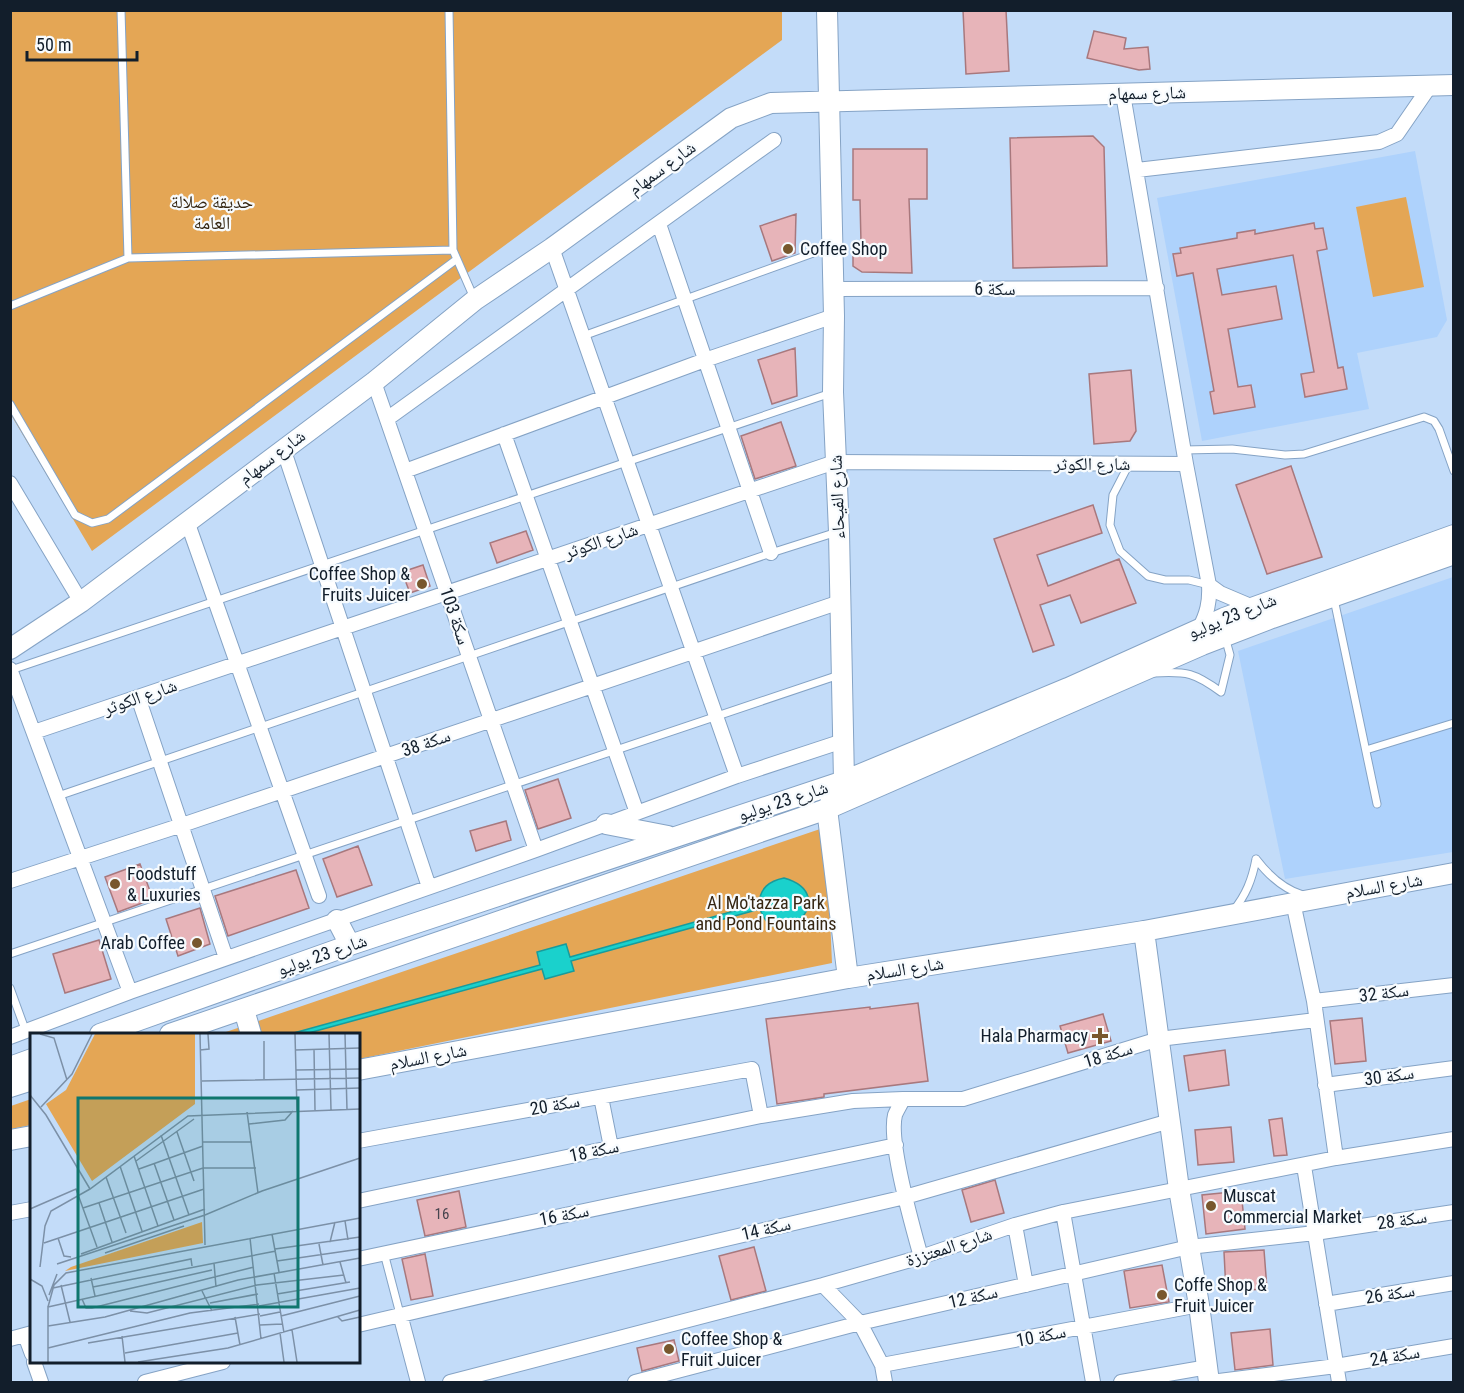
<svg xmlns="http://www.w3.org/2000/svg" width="1464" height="1393" font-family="'Roboto Condensed','Noto Naskh Arabic',sans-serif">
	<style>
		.built { fill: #aed2fc }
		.green { fill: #e4a655 }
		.water { fill: #1ad1cc; stroke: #189b9c; stroke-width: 1.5 }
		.building { fill: #e7b4b9; stroke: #a8787d; stroke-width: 1.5 }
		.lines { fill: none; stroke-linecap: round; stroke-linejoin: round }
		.lane-casing { stroke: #85a3c5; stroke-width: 9 }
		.street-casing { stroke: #85a3c5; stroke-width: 16 }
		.secondary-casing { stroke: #85a3c5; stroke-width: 22 }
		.lane { stroke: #fff; stroke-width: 7 }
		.street { stroke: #fff; stroke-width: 14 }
		.secondary { stroke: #fff; stroke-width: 20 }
		.poi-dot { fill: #78572d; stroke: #f7fbfe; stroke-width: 2 }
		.labels { text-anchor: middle; stroke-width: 4.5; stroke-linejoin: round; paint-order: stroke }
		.number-label { font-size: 15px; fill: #47444e }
		.street-label { font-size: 18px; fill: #121e2b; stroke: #f7fbfe }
		.park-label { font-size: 18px; fill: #362713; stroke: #f7fbfe }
		.poi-label { font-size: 18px; fill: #121e2b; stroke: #f7fbfe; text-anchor: start }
		.inset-road { fill: none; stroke: #7c90a7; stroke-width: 1.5 }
		.view { fill: #0f766e; fill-opacity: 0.15; stroke: #0f766e; stroke-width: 3 }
		.inset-edge { fill: none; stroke: #121e2b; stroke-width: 3 }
	</style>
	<rect width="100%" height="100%" fill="#c3dcf9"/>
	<path class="built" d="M1415 151 1447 320 1437 337 1357 353 1369 409 1202 441 1157 198Z
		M1453 577V852L1285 879 1238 651Z"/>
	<path class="green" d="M782 10V40L92 551 11 415 10 11Z
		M1406 197 1424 287 1373 297 1356 207Z
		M826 827 832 963 359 1059 358 1034H220Z
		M31 1099V1125L11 1129V1106Z"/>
	<path class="water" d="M784 878C844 895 777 959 760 909L571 961 574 971 545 979 542 969 305 1034H290L540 965 537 952 566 944 570 957 759 904C760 888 769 881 784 878Z"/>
	<path class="building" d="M963 10H1006L1009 71 966 74Z
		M1094 31 1126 38 1124 49 1148 47 1150 69 1139 70 1087 58Z
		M1093 136 1104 147 1107 266 1013 268 1010 138Z
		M853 149H927V199H909L912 273 862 272 853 266V243H861L860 200H853Z
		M796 214 795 253 772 261 760 226Z
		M1314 223 1315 229 1323 228 1327 249 1317 251 1338 368 1343 367 1347 389 1305 397 1301 374 1314 372 1293 255 1217 269 1222 295 1276 286 1282 319 1228 329 1238 387 1251 385 1255 407 1214 414 1210 392 1214 391 1193 273 1177 276 1173 254 1181 253 1180 248 1237 238V233L1255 230V234Z
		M795 348 797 396 772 404 758 360Z
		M1131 370 1136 431 1130 441 1094 444 1089 374Z
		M781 422 796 466 755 479 741 436Z
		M1291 466 1322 557 1267 574 1236 485Z
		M1093 505 1102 533 1037 555 1048 586 1119 559 1136 603 1081 623 1070 595 1040 605 1054 645 1033 652 994 539Z
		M526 531 533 550 497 563 490 543Z
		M423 565 430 586 410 593 402 572Z
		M558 779 571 818 538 829 525 790Z
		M506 821 511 840 476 851 470 831Z
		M358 846 372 885 337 897 323 859Z
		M140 864 153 899 118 912 105 877Z
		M296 870 309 908 228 936 215 896Z
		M200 908 210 944 178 956 166 919Z
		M99 940 111 979 65 993 53 954Z
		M918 1003 928 1081 824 1094V1097L777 1104 766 1019 870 1007V1009Z
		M1103 1014 1111 1041 1068 1053 1060 1026Z
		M1362 1018 1366 1061 1335 1064 1330 1021Z
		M1225 1050 1229 1085 1189 1091 1184 1056Z
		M1282 1118 1287 1155 1274 1156 1269 1120Z
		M1231 1127 1234 1162 1198 1165 1195 1130Z
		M995 1180 1004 1213 971 1222 962 1190Z
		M459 1191 466 1227 425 1236 417 1200Z
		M1241 1191 1245 1229 1206 1234 1202 1195Z
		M754 1247 766 1291 731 1300 719 1256Z
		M1264 1250 1267 1289 1226 1291 1224 1252Z
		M425 1254 433 1296 411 1300 402 1259Z
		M1162 1265 1169 1302 1130 1308 1124 1271Z
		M1270 1329 1273 1365 1235 1370 1231 1333Z
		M674 1340 679 1361 642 1371 637 1348Z"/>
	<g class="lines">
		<defs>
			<path id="lane" d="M121 10 128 258 453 250
				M449 10 453 250 474 298
				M10 306 128 258
				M583 336 830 247
				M10 404 75 515 92 523 108 519 457 259
				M1184 450 1232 449 1285 455 1304 454 1424 417 1434 421 1439 429 1454 471
				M1129 464 1113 495 1110 525 1120 551 1148 576 1165 580H1189L1209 585
				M1334 599 1377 804
				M11 670 831 393
				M1154 673C1187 671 1195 673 1221 692L1230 655 1225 637
				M1366 750 1454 723
				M58 796 771 553 837 532
				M1256 859C1269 876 1283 889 1303 895
				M1233 911C1246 895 1252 880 1256 859
				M10 954 839 675
				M10 988 26 1032
				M384 1253 400 1314"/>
			<path id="street" d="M1123 94 1186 464 1209 585C1210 602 1207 614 1199 629
				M1137 170 1379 142 1397 134 1430 86
				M659 224 771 553
				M552 248 737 776
				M833 289 1157 288
				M374 382 536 850
				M387 419 774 140
				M504 434 637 813
				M283 448 429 887
				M405 471 705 360 834 316
				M10 483 81 602
				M187 521 319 896
				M1209 585 1220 593 1253 607
				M10 669 130 992
				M138 697 226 958
				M34 732 835 462 1186 464
				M10 881 182 825 840 602
				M1293 902 1314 1001 1336 1158
				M1314 1001 1454 985
				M10 1037 130 992 536 850 737 776 843 741
				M1325 1085 1454 1068
				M601 1097 611 1147
				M903 1099C901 1104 897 1110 895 1115 888 1142 913 1228 921 1257
				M358 1141 752 1069 761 1116
				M1304 1166 1339 1382
				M358 1201 761 1116 853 1101 903 1099H963L1159 1039 1316 1020
				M1063 1212 1093 1382
				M10 1213 32 1209
				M1015 1225 1026 1285
				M358 1259 896 1145
				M823 1285 860 1323 882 1365 885 1382
				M1326 1304 1454 1283
				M400 1314 418 1382
				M358 1325 905 1197 1170 1121
				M25 1335 32 1354
				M10 1339 32 1333
				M34 1362 41 1382
				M882 1365 1199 1305
				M145 1382 223 1362
				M450 1382 823 1285 921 1257 1015 1225 1063 1212 1336 1158 1454 1139
				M635 1382 860 1323 1189 1247 1315 1233 1454 1212
				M1121 1382 1208 1367
				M1211 1382 1336 1366 1454 1346"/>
			<path id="secondary" d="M827 10 834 316 833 392 839 532 844 781 827 809 848 978
				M10 649 81 602 374 382 475 300 552 248 731 118 771 103 1454 85
				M606 824 668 836
				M337 920 350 945
				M1144 931 1179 1189 1199 1305 1209 1382
				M244 1010 251 1034
				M100 1034 350 945 844 781 1068 688 1224 618 1454 535
				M170 1034 827 809 1202 645 1272 618 1454 554
				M10 1067 32 1059
				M358 1070 848 978 1144 931 1454 873
				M10 1087 32 1080
				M10 1140 32 1136"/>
		</defs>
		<use href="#lane" class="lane-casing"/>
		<use href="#street" class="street-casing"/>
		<use href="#secondary" class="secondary-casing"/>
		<use href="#lane" class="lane"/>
		<use href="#street" class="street"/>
		<use href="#secondary" class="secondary"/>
	</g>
	<g class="poi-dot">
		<circle cx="788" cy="249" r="6"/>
		<circle cx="422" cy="584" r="6"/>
		<circle cx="115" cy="884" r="6"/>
		<circle cx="197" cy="943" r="6"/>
		<path d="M1097 1027h6v6h6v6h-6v6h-6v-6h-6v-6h6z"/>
		<circle cx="1211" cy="1206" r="6"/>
		<circle cx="1162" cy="1295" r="6"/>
		<circle cx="669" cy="1349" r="6"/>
	</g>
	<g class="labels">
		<g class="number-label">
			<text x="442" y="1219">16</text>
		</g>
		<g class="street-label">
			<text transform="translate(1147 93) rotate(-1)" y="6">شارع سمهام</text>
			<text transform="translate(662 168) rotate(-36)" y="6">شارع سمهام</text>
			<text x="995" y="295">سكة 6</text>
			<text transform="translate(272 457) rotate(-37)" y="6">شارع سمهام</text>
			<text x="1092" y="470">شارع الكوثر</text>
			<text transform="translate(837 497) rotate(-92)" y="6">شارع الفيحاء</text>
			<text transform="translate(601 541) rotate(-19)" y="6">شارع الكوثر</text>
			<text transform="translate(455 616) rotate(71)" y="6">سكة 103</text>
			<text transform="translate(1232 616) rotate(-22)" y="6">شارع 23 يوليو</text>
			<text transform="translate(140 697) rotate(-19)" y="6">شارع الكوثر</text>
			<text transform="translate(426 743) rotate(-19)" y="6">سكة 38</text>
			<text transform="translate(783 801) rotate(-18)" y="6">شارع 23 يوليو</text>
			<text transform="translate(1384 886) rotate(-10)" y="6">شارع السلام</text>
			<text transform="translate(322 955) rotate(-19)" y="6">شارع 23 يوليو</text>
			<text transform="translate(905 969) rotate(-9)" y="6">شارع السلام</text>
			<text transform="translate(1384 993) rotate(-7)" y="6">سكة 32</text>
			<text transform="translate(1108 1055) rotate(-17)" y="6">سكة 18</text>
			<text transform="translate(428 1057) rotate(-11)" y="6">شارع السلام</text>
			<text transform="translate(1389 1076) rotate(-8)" y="6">سكة 30</text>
			<text transform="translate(555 1105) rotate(-10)" y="6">سكة 20</text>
			<text transform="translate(594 1151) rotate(-12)" y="6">سكة 18</text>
			<text transform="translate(564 1215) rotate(-11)" y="6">سكة 16</text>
			<text transform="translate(1402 1220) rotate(-8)" y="6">سكة 28</text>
			<text transform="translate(766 1229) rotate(-13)" y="6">سكة 14</text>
			<text transform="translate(949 1247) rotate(-18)" y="6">شارع المعتززة</text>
			<text transform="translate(1390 1294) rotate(-9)" y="6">سكة 26</text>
			<text transform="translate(973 1297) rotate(-13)" y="6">سكة 12</text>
			<text transform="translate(1041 1336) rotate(-11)" y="6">سكة 10</text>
			<text transform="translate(1395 1356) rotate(-10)" y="6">سكة 24</text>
		</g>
		<g class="park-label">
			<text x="212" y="208">حديقة صلالة<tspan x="212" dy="21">العامة</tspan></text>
			<text x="766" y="909">Al Mo'tazza Park<tspan x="766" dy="21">and Pond Fountains</tspan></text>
		</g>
		<g class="poi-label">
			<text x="800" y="255">Coffee Shop</text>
			<text x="410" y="580" text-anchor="end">Coffee Shop &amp;<tspan x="410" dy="21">Fruits Juicer</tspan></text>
			<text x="127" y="880">Foodstuff<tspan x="127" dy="21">&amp; Luxuries</tspan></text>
			<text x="185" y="949" text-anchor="end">Arab Coffee</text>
			<text x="1088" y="1042" text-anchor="end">Hala Pharmacy</text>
			<text x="1223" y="1202">Muscat<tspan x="1223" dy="21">Commercial Market</tspan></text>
			<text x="1174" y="1291">Coffe Shop &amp;<tspan x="1174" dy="21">Fruit Juicer</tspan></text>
			<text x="681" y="1345">Coffee Shop &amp;<tspan x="681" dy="21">Fruit Juicer</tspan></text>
		</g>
	</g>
	<g transform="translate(30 1033)">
		<rect width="330" height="330" fill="#c3dcf9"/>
		<path d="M65 1H165V71L62 148 16 71 36 57ZM172 189 173 210 35 238 41 234Z" fill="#e4a655"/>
		<path class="inset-road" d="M10 1 24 5 37 47M170 1 175 212M265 1 267 78M299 1 301 77M315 1 317 77M234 8V46M284 16 285 77M170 17 179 16 178 1M265 17 330 15M266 37 330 36M172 48 330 45M266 57 330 55M0 62 16 82 60 156M11 74 42 41 62 1M217 79 228 160M219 91 255 87 263 78M147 99 164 148M131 102 159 182M173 109H222M104 123 128 193M106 128 164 86M124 130 144 187M90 133 112 198M109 136 173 113M76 144 96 200M69 170 82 209M53 175 173 135H226M0 176 46 156 67 214M315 188 318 207M242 201 249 239M28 205 34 223 41 224M220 205 231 306M300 209 305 189M14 210 174 156M289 211 293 232M245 216 330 204M75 220 154 193M51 221 175 176M247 228 330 216M310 229 316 250M184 230 186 254M27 231 175 182 232 158 330 125M10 234 15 193 21 178 60 156 158 83 330 76M244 240 254 300M61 245 65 263M0 246 12 253 18 268M31 252 40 289M63 254 246 218M23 255 161 226 162 233M172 258 182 278M247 261 320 249M19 262 27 241M52 266 56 275H62L224 234M180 270 228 261M229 273 330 255M18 274 24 252 36 240 330 185M18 274 182 237M100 278 117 280 227 252 314 242M230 283 250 279M251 283 330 263M205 284 210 312M308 284 312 288 330 284M230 292 252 291M18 293 75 284 208 247 330 225M262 297 267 329M250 300 254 329M92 303 95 329M58 310 230 281M18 315 160 280 229 271M95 320 208 300M18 329V273M108 329 198 315 330 277"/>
		<path class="view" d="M48 65H268V274H48Z"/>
		<rect width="330" height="330" class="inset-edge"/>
	</g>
	<rect width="1464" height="1393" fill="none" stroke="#121e2b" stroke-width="24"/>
	<path d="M27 51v9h110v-9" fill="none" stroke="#121e2b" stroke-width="3"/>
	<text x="36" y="51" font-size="18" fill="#121e2b" stroke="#f7fbfe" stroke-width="4.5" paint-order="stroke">50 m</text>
</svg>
